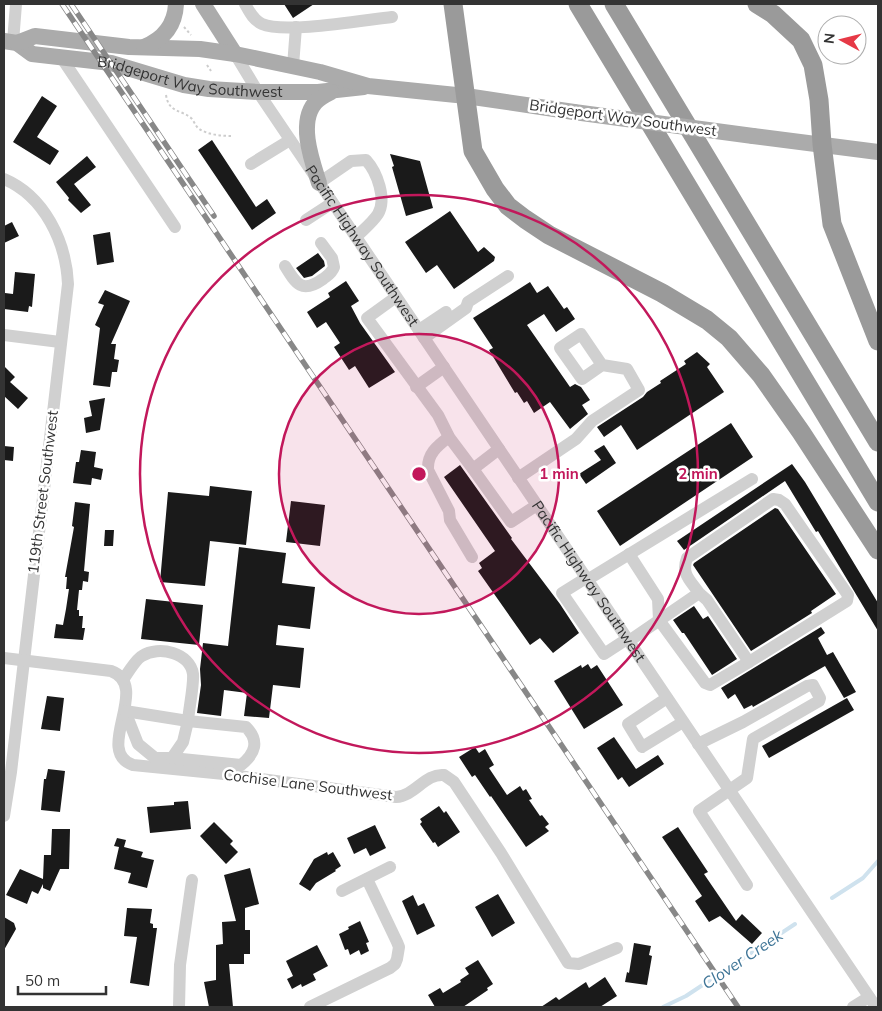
<svg xmlns="http://www.w3.org/2000/svg" width="882" height="1011" font-family="Mulish,sans-serif">
	<style>
		.lines { fill: none; stroke-linecap: round; stroke-linejoin: round }
		.stream { stroke: #cfe2ee; stroke-width: 4 }
		.building { fill: #1a1a1a }
		.path { stroke: #cdcdcd; stroke-width: 2; stroke-dasharray: 2.5 2.5; stroke-linecap: butt }
		.minor { stroke: #d0d0d0; stroke-width: 12 }
		.major { stroke: #ababab; stroke-width: 16 }
		.highway { stroke: #9a9a9a; stroke-width: 19 }
		.rail-casing { stroke: #888; stroke-width: 5.5 }
		.rail { stroke: #fff; stroke-width: 4; stroke-dasharray: 11; stroke-linecap: butt }
		.major-bridge { stroke: #ababab; stroke-width: 16 }
		.ring { fill: none; stroke: #c2185b; stroke-width: 2.5 }
		.labels { text-anchor: middle; stroke-width: 5; stroke-linejoin: round; paint-order: stroke }
		.street-label { font-size: 15px; fill: #333; stroke: #fff }
		.water-label { font-size: 16px; font-style: italic; fill: #3f7597; stroke: #fff }
		.centre { fill: #c2185b; stroke: #fff; stroke-width: 2.5 }
		.ring-label { font-size: 15px; text-anchor: middle; font-weight: bold; fill: #c2185b; stroke: #fff; stroke-width: 5; stroke-linejoin: round; paint-order: stroke }
	</style>
	<rect width="100%" height="100%" fill="#fff"/>
	<g class="lines">
		<path class="stream" d="M832 898 863 878 878 861
			M663 1007 686 996 795 924"/>
	</g>
	<path class="building" d="M284 4H314L293 18Z
		M42 96 57 106 37 137 59 151 50 165 13 142Z
		M212 140 256 207 267 199 276 213 252 230 198 150Z
		M390 154 420 161 433 208 406 216 392 167 394 166Z
		M87 156 96 167 74 184 91 205 81 213 68 200 69 198 56 182Z
		M450 211 478 252 484 247 495 257 494 261 454 289 437 265 426 273 405 242Z
		M12 222 19 236 4 243V226Z
		M110 232 114 262 97 265 93 235Z
		M318 253 324 261 325 266 312 276 304 278 296 268Z
		M15 272 35 274 32 307 29 306 28 312 4 309 5 293 13 294Z
		M346 281 359 301 351 306 360 323 395 372 369 388 355 366 349 370 334 347 340 343 326 322 317 328 307 312 330 297 328 293Z
		M530 282 537 293 548 286 564 309 567 307 575 319 556 332 544 314 527 325 570 387 575 384 581 387 590 400 582 405 588 414 570 429 550 402 534 413 527 401 524 403 517 392 515 393 489 350 493 348 473 318Z
		M105 290 130 301 111 344H116L114 359 119 360 117 372H112L110 387 93 385 100 328 95 325 104 305 98 303Z
		M697 352 710 364 707 367 724 392 637 450 621 425 604 437 597 427 643 397 647 392 661 383 660 381 686 364 684 361Z
		M4 366 15 377 10 382 28 398 18 409 4 396Z
		M105 398 100 430 86 433 84 418 92 416 89 401Z
		M731 423 753 457 620 546 597 511Z
		M604 445 616 463 586 484 579 474 601 460 594 451Z
		M4 446 14 447 13 461 4 460Z
		M81 450 96 452 94 467 103 469 101 480 92 478 91 485 73 483 76 462H79Z
		M792 464 805 482 878 603V631L818 531 816 532 785 481 684 550 677 541Z
		M460 465 512 538 511 539 560 604 579 633 553 653 540 638 530 645 478 571 482 568 479 563 495 551 444 477Z
		M210 486 252 491 246 545 210 541 205 586 160 582 168 492 209 496Z
		M291 501 325 505 320 546 286 542Z
		M75 502 90 504 84 571 89 572 88 582 83 581 82 590H79L77 610H79V616H83L82 628H85L83 640 54 638 56 624 63 625 66 609 69 589H66L67 577H65L74 527 72 526Z
		M775 508 778 509 836 594 811 611 812 613 751 651 693 565 694 563Z
		M105 530H114L113 546H104Z
		M239 547 286 553 282 583 315 587 310 629 278 625 276 645 304 648 300 688 273 685 269 718 244 716 247 693 224 690 221 716 197 713 201 685 200 669 203 643 228 646Z
		M146 599 203 605 199 645 141 639Z
		M694 606 703 619 708 616 737 659 712 675 684 633H682L673 620Z
		M821 627 825 633 818 638 827 655 833 652 856 692 844 698 825 666 753 707 752 705 744 709 735 694 728 699 721 688Z
		M588 664 591 669 597 665 623 705 584 729 554 681 581 665 582 668Z
		M47 696 64 698 60 731 41 729Z
		M847 698 854 710 769 758 762 746Z
		M614 737 636 769 658 755 664 764 629 787 622 777 618 780 597 748Z
		M475 747 479 753 485 749 494 765 489 768 507 795 520 786 523 791 526 789 532 799 529 800 540 816 542 815 549 824 545 827 549 831 526 847 491 796 490 797 475 775 472 777 459 757Z
		M48 769 65 771 60 812 41 810 44 779H46Z
		M188 801 191 829 150 833 147 807 174 805V802Z
		M439 806 444 813 446 811 460 832 438 847 435 842 433 843 420 824 422 822 420 819Z
		M214 822 233 841 230 844 238 852 226 864 200 836Z
		M375 825 386 848 370 856 366 848 354 854 347 838Z
		M678 827 708 872 704 874 736 921 742 914 762 933 752 944 720 916 709 922 695 901 702 896 662 837Z
		M52 829H70L69 869H60L50 891 43 888V884L38 894 32 891 27 904 6 895 20 869 43 879 44 855H51Z
		M117 838 126 840 124 847 143 852 141 857 154 860 147 888 128 883 131 873 114 869 119 847 114 846Z
		M327 852 328 855 333 852 341 866 335 870 336 871 316 883 310 891 299 884 314 859Z
		M250 868 259 904 245 908V930H250V954H244V964H229L233 1007H209L204 982 216 980V945L223 944 222 922 236 921 224 875Z
		M498 894 515 923 492 937 475 907Z
		M413 895 418 906 424 903 435 926 417 935 402 901Z
		M127 908 152 909 150 923 153 924V928H157L149 986 130 983 137 937 124 936Z
		M4 917 14 923 16 929 4 950Z
		M360 921 369 942 366 943 369 951 361 955 359 950 350 955 348 949 345 950 339 934 349 929 348 927Z
		M634 943 651 946 649 955 652 956 647 985 625 982 627 972 629 973Z
		M317 945 328 966 313 974 316 980 302 987 301 984 292 989 287 979 293 976 286 961Z
		M478 960 493 984 487 988 488 990 463 1007H435L428 995 440 988 443 993 461 982 460 980 469 974 465 968Z
		M605 977 617 996 600 1007H541L556 997 559 1000 586 982 589 988Z"/>
	<g class="lines">
		<path class="path" d="M184 27 191 35
			M207 65 211 71
			M166 95C169 113 180 109 191 118 194 121 195 125 198 128 207 135 222 136 233 136"/>
		<g class="minor">
			<path d="M245 4C249 11 253 20 262 24 284 34 364 20 392 17"/>
			<path d="M13 42 16 4"/>
			<path id="s1" d="M235 54 258 92 876 1007"/>
			<path d="M61 57 175 227"/>
			<path d="M293 66 296 27"/>
			<path d="M251 164 290 140"/>
			<path d="M4 179C44 196 66 241 68 284L11 772 4 816"/>
			<path d="M319 183 351 161 366 160C377 172 387 199 378 214 372 223 363 230 356 237"/>
			<path d="M306 220 332 203"/>
			<path d="M285 266C296 284 302 294 323 279 328 275 332 273 334 267L332 258 321 243"/>
			<path d="M396 297 367 318 438 415 449 437 473 469"/>
			<path d="M419 330 446 312"/>
			<path d="M4 335 60 342"/>
			<path d="M424 338 466 308 468 302 508 276"/>
			<path d="M416 387 444 367"/>
			<path d="M449 437C437 446 427 454 428 470L449 511 450 520 472 557"/>
			<path d="M499 449 473 469 511 522 537 505"/>
			<path d="M518 478 576 439 592 421 639 390 627 369 602 365 581 334 560 348 582 379 602 365"/>
			<path d="M629 554 658 599 659 620 705 683 710 685 749 662"/>
			<path d="M586 578 562 593 604 654 627 639"/>
			<path d="M587 580 752 479"/>
			<path d="M629 641 699 593 707 600 749 662 847 601 848 595 785 504 779 500 773 499 687 558C681 574 690 580 699 593"/>
			<path d="M4 658 111 671C152 686 93 751 133 765L224 774 396 797C415 796 425 773 444 775L454 782 501 853 568 963 579 964 617 948"/>
			<path d="M123 680C127 674 136 659 142 656 159 645 190 653 193 674 194 685 189 708 188 721L246 727C260 741 255 754 241 765L172 758H155L138 744 125 711"/>
			<path d="M667 698 628 724 642 747 683 722"/>
			<path d="M125 711 188 721 183 742 172 758"/>
			<path d="M698 744 743 722 807 686 813 685 820 698 819 701 753 739 747 778 699 811 747 885"/>
			<path d="M342 891 390 867"/>
			<path d="M179 1007 180 965 192 880"/>
			<path d="M310 1007 390 968 395 964 397 959 399 947 397 942 367 879"/>
			<path d="M853 1007 869 997"/>
		</g>
		<g class="major">
			<path d="M203 4 235 54"/>
			<path id="s2" d="M4 41 17 43 32 54 111 63 184 85 209 89 258 92H318L364 87"/>
			<path d="M17 43 35 36 129 47 200 49 235 54 320 72 368 86 466 96 574 112"/>
			<path d="M144 47C164 39 175 25 176 4"/>
			<path d="M753 136 878 152"/>
			<path d="M319 183C312 161 298 123 315 103 319 98 325 95 331 92"/>
		</g>
		<path class="highway" d="M453 4 473 151 495 189 508 206 525 219 549 235 662 293 707 320 729 338 761 375 801 432 878 550
			M578 4 878 502
			M614 4 878 442
			M757 4 773 14 801 40 813 65 819 100 822 144 832 224 878 341"/>
		<defs>
			<path id="rail" d="M62 4 738 1007
				M71 4 214 216"/>
		</defs>
		<use href="#rail" class="rail-casing"/>
		<use href="#rail" class="rail"/>
		<path class="major-bridge" d="M574 112 753 136"/>
	</g>
	<circle cx="419" cy="474" r="140" fill="#c2185b" fill-opacity=".12"/>
	<g class="ring">
		<circle cx="419" cy="474" r="140"/>
		<circle cx="419" cy="474" r="279"/>
	</g>
	<g class="labels">
		<g class="street-label">
			<text dy="5" stroke="none"><textPath href="#s2" startOffset="192">Bridgeport Way Southwest</textPath></text>
			<text transform="translate(623 118) rotate(8)" y="5">Bridgeport Way Southwest</text>
			<text dy="5" stroke="none"><textPath href="#s1" startOffset="230">Pacific Highway Southwest</textPath></text>
			<text transform="translate(43 492) rotate(-83)" y="5">119th Street Southwest</text>
			<text dy="5" stroke="none"><textPath href="#s1" startOffset="635">Pacific Highway Southwest</textPath></text>
			<text transform="translate(308 785) rotate(7)" y="5">Cochise Lane Southwest</text>
		</g>
		<g class="water-label">
			<text transform="translate(742 959) rotate(-34)" y="6">Clover Creek</text>
		</g>
	</g>
	<circle cx="419" cy="474" r="8" class="centre"/>
	<g class="ring-label">
		<text x="559" y="479">1 min</text>
		<text x="698" y="479">2 min</text>
	</g>
	<rect width="882" height="1011" fill="none" stroke="#333333" stroke-width="10"/>
	<g transform="translate(842 40) rotate(277)"><circle r="24" fill="#ffffff" stroke="#adadad"/>
	<path d="M0-4L9 19L0 12L-9 19Z" fill="#e63946"/>
	<text y="-8" font-size="14" font-weight="bold" text-anchor="middle" fill="#333333">N</text>
	</g>
	<path d="M18 986v8h88v-8" fill="none" stroke="#333333" stroke-width="2.5"/>
	<text x="25" y="986" font-size="15" fill="#333333" stroke="#ffffff" stroke-width="4" paint-order="stroke">50 m</text>
</svg>
